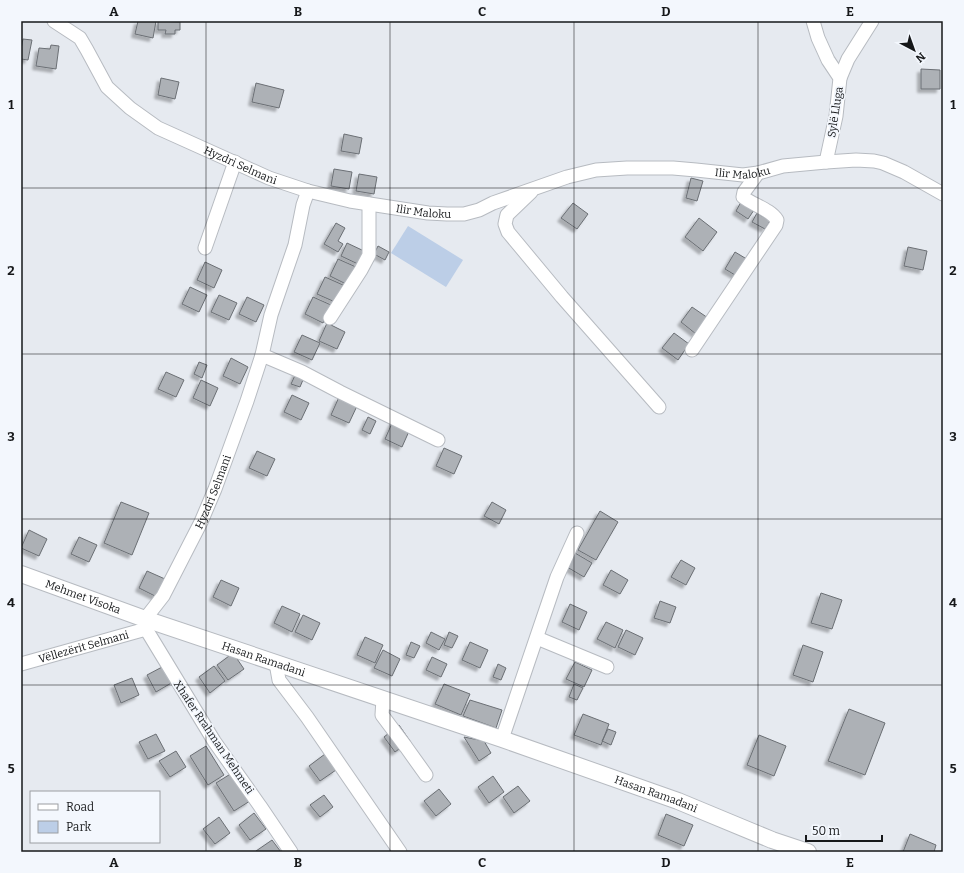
<svg xmlns="http://www.w3.org/2000/svg" width="964" height="873" font-family="Bitter,serif">
	<style>
		.green { fill: #bccee7 }
		.building { fill: #adb1b6; stroke: #6b6f74; filter: url(#shadow) }
		.lines { fill: none; stroke-linecap: round; stroke-linejoin: round }
		.minor-casing { stroke: #b7bbc1; stroke-width: 15 }
		.major-casing { stroke: #b7bbc1; stroke-width: 18 }
		.minor { stroke: #fff; stroke-width: 13 }
		.major { stroke: #fff; stroke-width: 16 }
		.grid { fill: none; stroke: #16181a; stroke-width: 1; stroke-opacity: 0.55 }
		.labels { text-anchor: middle; stroke-width: 3.5; stroke-linejoin: round; paint-order: stroke }
		.street-label { font-size: 11px; fill: #16181a; stroke: #f3f7fd }
		.neatline { fill: none; stroke: #16181a; stroke-width: 1.5 }
		.grid-label { font-size: 13px; text-anchor: middle; font-weight: bold; fill: #16181a }
	</style>
	<defs>
		<filter id="shadow"><feDropShadow dx="-3.5" dy="3.5" stdDeviation="1" flood-color="#0004"/></filter>
	</defs>
	<rect width="100%" height="100%" fill="#e6eaf0"/>
	<path class="green" d="M408 226 463 260 446 287 391 253Z"/>
	<path class="building" d="M138 21H156L153 38 135 34Z
		M158 21 180 22V30H175V34H165L166 30H158Z
		M23 39 32 40 28 60 21 59V49Z
		M51 45 59 46 56 69 36 66 39 48 50 49Z
		M921 69 940 70V89H921Z
		M161 78 179 82 175 99 158 95Z
		M256 83 284 90 279 108 252 102Z
		M344 134 362 138 359 154 341 151Z
		M334 169 352 172 349 189 331 186Z
		M359 174 377 177 374 194 356 191Z
		M691 178 703 181 697 201 686 198Z
		M741 202 754 210 748 219 736 211Z
		M573 203 588 214 577 229 561 218Z
		M757 213 770 221 765 229 752 222Z
		M699 218 717 232 703 251 685 237Z
		M336 223 345 228 338 241 343 244 338 252 324 244Z
		M347 243 364 251 358 264 341 256Z
		M378 246 389 252 385 260 374 254Z
		M908 247 927 251 923 270 904 266Z
		M735 252 750 261 740 278 725 269Z
		M338 259 356 267 348 285 330 276Z
		M205 262 222 270 214 288 197 280Z
		M325 277 343 285 335 302 317 294Z
		M190 287 207 295 199 312 182 304Z
		M219 295 237 303 229 320 211 312Z
		M247 297 264 305 256 322 239 314Z
		M313 297 331 305 323 323 305 314Z
		M692 307 708 318 696 334 681 322Z
		M327 323 345 332 337 349 319 341Z
		M674 333 689 344 678 360 662 348Z
		M302 335 320 343 312 360 294 352Z
		M231 358 248 367 240 384 223 376Z
		M199 362 207 365 202 378 194 374Z
		M297 371 305 375 300 387 291 384Z
		M166 372 184 380 176 397 158 389Z
		M201 380 218 388 210 406 193 398Z
		M292 395 309 403 301 420 284 412Z
		M339 397 357 406 349 423 331 415Z
		M368 417 376 421 370 434 362 430Z
		M393 421 410 429 402 447 385 439Z
		M444 448 462 456 454 474 436 466Z
		M257 451 275 459 267 476 249 468Z
		M121 502 149 513 132 555 104 543Z
		M492 502 506 510 499 524 484 516Z
		M600 511 618 522 596 560 578 550Z
		M29 530 47 539 39 556 21 548Z
		M79 537 97 545 89 562 71 554Z
		M575 553 592 563 584 577 567 567Z
		M681 560 695 568 686 585 671 577Z
		M611 570 628 580 620 594 603 585Z
		M147 571 165 579 157 597 139 588Z
		M221 580 239 588 231 606 213 597Z
		M821 593 842 600 832 629 811 623Z
		M660 601 676 607 670 623 654 618Z
		M570 604 587 612 579 630 562 622Z
		M282 606 300 614 292 632 274 623Z
		M303 615 320 623 312 640 295 632Z
		M606 622 623 630 615 648 597 639Z
		M626 630 643 638 635 655 618 647Z
		M431 632 445 639 439 650 426 643Z
		M449 632 458 636 452 648 444 645Z
		M365 637 383 645 375 663 357 655Z
		M411 642 420 646 414 658 406 655Z
		M470 642 488 650 480 668 462 660Z
		M803 645 823 652 813 682 793 675Z
		M383 650 400 659 392 676 374 668Z
		M233 653 244 669 228 680 217 665Z
		M432 657 447 664 441 677 426 670Z
		M575 662 592 670 584 687 566 679Z
		M498 664 506 668 501 680 493 677Z
		M164 666 173 682 156 692 147 675Z
		M214 666 225 681 210 693 199 677Z
		M132 678 139 695 121 703 114 685Z
		M444 684 470 694 461 715 435 704Z
		M574 684 583 688 577 700 569 697Z
		M470 700 502 710 496 728 463 716Z
		M849 709 885 723 865 775 828 761Z
		M583 714 609 724 601 745 574 735Z
		M399 725 410 741 395 752 384 737Z
		M608 729 616 732 611 745 602 741Z
		M156 734 165 751 148 759 139 742Z
		M759 735 786 746 774 776 747 765Z
		M464 737 484 741 491 753 479 761Z
		M206 746 224 775 208 785 190 756Z
		M176 751 186 767 170 777 159 761Z
		M325 754 336 770 320 781 309 766Z
		M232 773 250 801 234 811 216 783Z
		M493 776 504 792 489 803 478 787Z
		M518 786 530 801 514 813 503 797Z
		M439 789 451 804 436 816 424 801Z
		M324 795 333 807 320 817 310 805Z
		M254 813 266 829 250 840 239 825Z
		M666 814 693 825 684 846 658 835Z
		M219 817 230 833 215 844 203 829Z
		M910 834 936 845 934 852H903Z
		M272 840 281 852H257L256 851Z"/>
	<g class="lines">
		<defs>
			<g id="minor">
				<path id="s1" d="M54 21 80 38 87 50 107 87 130 108 158 128 269 178 308 191 350 201 428 213 447 214H464L479 210 493 203 567 177 596 170 627 168H673L696 170 743 175 758 173 783 166 826 162 856 160 874 161 883 163 904 172 943 194"/>
				<path d="M813 21 818 38 828 60 840 78 836 116 826 162"/>
				<path d="M840 78 848 59 872 21"/>
				<path d="M531 192 507 215 505 224 508 232 562 297 659 407"/>
				<path d="M205 248 235 162"/>
				<path d="M330 318 361 270 369 255V204"/>
				<path d="M692 350 776 225 777 220C770 209 753 205 743 197L744 192 758 173"/>
				<path d="M262 355 302 372 340 392 438 440"/>
				<path d="M537 638 607 667"/>
				<path d="M276 663 279 680 307 717 400 852"/>
				<path id="s2" d="M21 664 146 629"/>
				<path d="M383 699 382 715 406 747 426 775"/>
				<path d="M502 739 557 577 577 533"/>
				<path id="s3" d="M291 852 260 806 214 741 146 629 145 619 163 596 201 522 215 489 247 401 262 355 271 315 295 245 303 205 308 191"/>
			</g>
			<g id="major">
				<path id="s4" d="M21 574 145 619 502 739 678 801 772 840 808 852"/>
			</g>
		</defs>
		<use href="#minor" class="minor-casing"/>
		<use href="#major" class="major-casing"/>
		<use href="#minor" class="minor"/>
		<use href="#major" class="major"/>
	</g>
	<path class="grid" d="M206 21V852M390 21V852M574 21V852M758 21V852M21 188H943M21 354H943M21 519H943M21 685H943"/>
	<g class="labels">
		<g class="street-label">
			<text transform="translate(835 112) rotate(-81)" y="4">Sylë Lluga</text>
			<text dy="4" stroke="none"><textPath href="#s1" startOffset="243">Hyzdri Selmani</textPath></text>
			<text dy="4" stroke="none"><textPath href="#s1" startOffset="760">Ilir Maloku</textPath></text>
			<text dy="4" stroke="none"><textPath href="#s1" startOffset="433">Ilir Maloku</textPath></text>
			<text dy="4" stroke="none"><textPath href="#s3" startOffset="421">Hyzdri Selmani</textPath></text>
			<text dy="4" stroke="none"><textPath href="#s4" startOffset="66">Mehmet Visoka</textPath></text>
			<text dy="4" stroke="none"><textPath href="#s2" startOffset="65">Vëllezërit Selmani</textPath></text>
			<text dy="4" stroke="none"><textPath href="#s4" startOffset="257">Hasan Ramadani</textPath></text>
			<text transform="translate(214 737) rotate(56)" y="4">Xhafer Rrahman Mehmeti</text>
			<text dy="4" stroke="none"><textPath href="#s4" startOffset="672">Hasan Ramadani</textPath></text>
		</g>
	</g>
	<rect width="964" height="873" fill="none" stroke="#f3f7fd" stroke-width="44"/>
	<rect x="30" y="791" width="130" height="52" fill="#f3f7fd" stroke="#9b9ea2"/>
	<rect x="38" y="804" width="20" height="6" fill="#ffffff" stroke="#9b9ea2"/>
	<text x="66" y="811" font-size="12" fill="#16181a">Road</text>
	<rect x="38" y="821" width="20" height="12" fill="#bccee7" stroke="#9b9ea2"/>
	<text x="66" y="831" font-size="12" fill="#16181a">Park</text>
	<g transform="translate(914 50) rotate(139)" stroke="#f3f7fd" stroke-width="3" paint-order="stroke">
	<path d="M0-3L7 15L0 10L-7 15Z" fill="#16181a"/>
	<text y="-6" font-size="11" font-weight="bold" text-anchor="middle" fill="#16181a">N</text>
	</g>
	<path d="M806 835v6h76v-6" fill="none" stroke="#16181a" stroke-width="2"/>
	<text x="812" y="835" font-size="12" fill="#16181a" stroke="#f3f7fd" stroke-width="3" paint-order="stroke">50 m</text>
	<rect x="22" y="22" width="920" height="829" class="neatline"/>
	<g class="grid-label">
		<text x="114" y="16">A</text>
		<text x="298" y="16">B</text>
		<text x="482" y="16">C</text>
		<text x="666" y="16">D</text>
		<text x="850" y="16">E</text>
		<text x="11" y="109">1</text>
		<text x="953" y="109">1</text>
		<text x="11" y="275">2</text>
		<text x="953" y="275">2</text>
		<text x="11" y="441">3</text>
		<text x="953" y="441">3</text>
		<text x="11" y="607">4</text>
		<text x="953" y="607">4</text>
		<text x="11" y="773">5</text>
		<text x="953" y="773">5</text>
		<text x="114" y="867">A</text>
		<text x="298" y="867">B</text>
		<text x="482" y="867">C</text>
		<text x="666" y="867">D</text>
		<text x="850" y="867">E</text>
	</g>
</svg>
